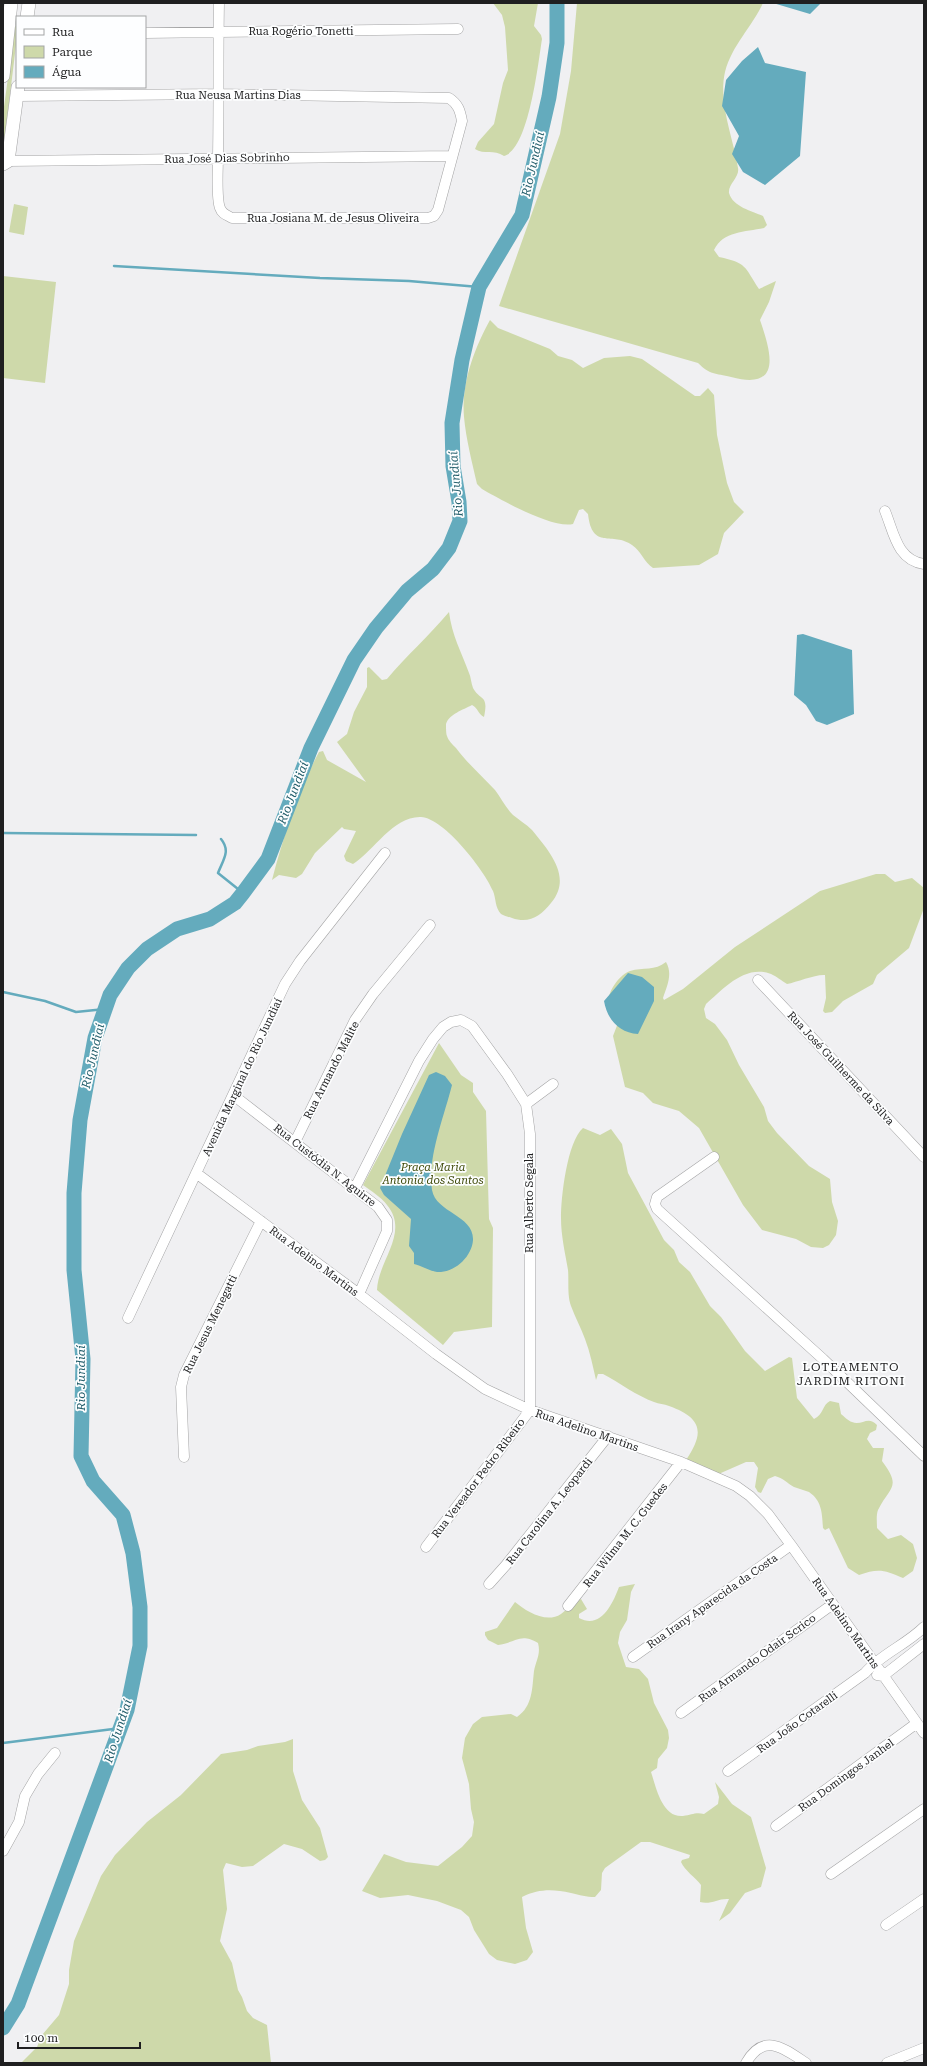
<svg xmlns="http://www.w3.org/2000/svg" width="927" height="2066" font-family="'Roboto Serif',serif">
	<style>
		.green { fill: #ced9aa }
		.water { fill: #64abbd }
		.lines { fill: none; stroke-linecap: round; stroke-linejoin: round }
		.stream { stroke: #64abbd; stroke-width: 2.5 }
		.river { stroke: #64abbd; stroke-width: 15 }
		.minor-casing { stroke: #a4a4a5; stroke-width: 11 }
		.major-casing { stroke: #a4a4a5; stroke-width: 14 }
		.minor { stroke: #fff; stroke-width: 10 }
		.major { stroke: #fff; stroke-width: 13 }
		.labels { text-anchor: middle; stroke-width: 3.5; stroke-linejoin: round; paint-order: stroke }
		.street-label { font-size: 11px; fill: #1f1f20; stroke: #fdfeff }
		.park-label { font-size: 11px; font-style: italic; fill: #3f4a09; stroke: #fdfeff }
		.water-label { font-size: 12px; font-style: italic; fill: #235e6b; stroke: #fdfeff }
		.neighbourhood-label { font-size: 12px; letter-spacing: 1px; fill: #1f1f20; stroke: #fdfeff }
	</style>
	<rect width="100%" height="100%" fill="#f0f0f2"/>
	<path class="green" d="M493 3H538L534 26 541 35 542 39C538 64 529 149 504 156 494 149 484 155 475 149L478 142 494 124 503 83 508 70 505 27 502 15Z
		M577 3H763C752 27 732 45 725 72 718 103 733 137 738 168 740 177 728 184 729 193 733 207 752 211 763 216L767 225 764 228C745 232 723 231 714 250L719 257C747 263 744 266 759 289L776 281 769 302 760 320C771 352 783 391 731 377 715 373 710 375 698 363L499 306 560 134 571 71Z
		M15 26 17 27V37L3 152V114Z
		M14 204 28 207 24 235 9 232Z
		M3 276 56 282 45 383 3 378Z
		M490 320 498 328 550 349 558 356 572 360 583 368 604 358 630 356 642 359 695 396H700L708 388 714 395 717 435 727 483 734 502 744 512 724 533 718 554 699 565 653 568C644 562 641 551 632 545 613 531 592 551 588 514L583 509 579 510 573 524C553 529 501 500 482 489L477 484C472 462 466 439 464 417 461 384 474 349 490 320Z
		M449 612C452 636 461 651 469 673 471 677 471 683 473 688 480 701 489 694 484 717 478 714 478 708 472 705 463 710 449 714 446 724 446 727 446 734 447 736 448 740 453 745 456 748 468 764 482 776 495 790 501 798 506 808 513 815 519 820 526 824 532 830 549 851 573 877 551 903 541 916 529 924 512 918 509 917 504 916 501 914 495 908 496 898 493 891 485 871 444 818 421 817 393 816 375 850 353 864L346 861 344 856 356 831 344 829 342 827 315 853 302 874 296 878 279 875 272 880C284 835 297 793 319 752L323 751 327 760 366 782 337 742 347 734 354 712 367 687V668L369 667 382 680 387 679C406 656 429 636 449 612Z
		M876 874H885L895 882 912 878 924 888V908L909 948 877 975 873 984 843 1001 832 1012 825 1013 823 1011 826 998 825 975C816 974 797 982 787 984 782 981 776 976 771 974 745 964 723 989 706 1004L704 1009 706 1018 715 1024 727 1040 739 1065 764 1107 768 1121 777 1133 809 1166 830 1179 832 1202 838 1221 836 1235 829 1245 823 1248 811 1247 796 1239 762 1230 743 1205 699 1128 679 1111 653 1103 643 1093 625 1087 613 1036 618 1023C615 1018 611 1012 609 1007 605 994 619 975 630 971 643 967 655 971 666 962 673 974 667 986 663 998L664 1000 683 989 735 947 820 891Z
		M439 1043 461 1075 473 1083V1092L486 1111 489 1219 493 1228 492 1327 454 1332 443 1345 377 1290C378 1260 410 1233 387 1205 381 1197 371 1191 363 1185Z
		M583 1128 600 1135 611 1129 622 1144 628 1173 664 1240 674 1250 679 1262 690 1272 710 1306 721 1317 745 1351 765 1371 789 1357 792 1358 797 1398 814 1419C824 1414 822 1405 830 1401L839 1403 841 1414C844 1416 848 1421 852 1422 862 1426 868 1415 877 1425L876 1430 870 1433 867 1439 873 1448H884L882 1461C902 1488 890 1486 878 1510 876 1515 877 1523 877 1528L888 1539 901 1535 913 1544 917 1558 913 1571 903 1578C885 1570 878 1568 859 1575L848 1568 829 1528 825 1530 823 1528C822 1513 822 1501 809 1492 804 1490 799 1489 794 1487 787 1483 783 1478 775 1476L768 1479 761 1493 758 1492 755 1487 758 1468 754 1462H746L714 1476 686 1460C705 1432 702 1418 669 1406 664 1404 659 1404 654 1402 637 1396 620 1383 603 1374H598L596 1380C593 1367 590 1352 585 1339 581 1328 575 1317 571 1306 567 1296 569 1280 568 1270 565 1252 561 1236 561 1218 561 1197 567 1142 583 1128Z
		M635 1584 631 1592 627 1620 620 1632 618 1643 626 1667 639 1669 648 1679 654 1703 668 1730 669 1738 667 1748 658 1759 657 1768 651 1772C656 1787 662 1818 683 1816 692 1815 695 1812 704 1814L718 1804 719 1797 715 1782 732 1804 751 1817 766 1868 761 1887 745 1893 730 1913 719 1921 729 1899C718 1898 711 1905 700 1902L701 1885C695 1877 685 1871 681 1862L682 1860 689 1858 690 1855 650 1842H641L605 1868 602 1873 601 1890 595 1897C586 1897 580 1895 571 1893 552 1889 539 1889 522 1897L526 1928 533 1952 527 1960 515 1964 497 1960 489 1954 474 1930 469 1917 461 1910 437 1901 408 1895 380 1898 362 1891 384 1854 406 1862 438 1866 462 1847 472 1836 474 1822 471 1809 469 1784 462 1758 465 1738 473 1724 482 1717 511 1714 517 1717C533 1706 532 1688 534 1671 536 1660 541 1654 538 1643 520 1632 515 1643 498 1645L488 1640 485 1635V1632L497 1628 515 1602C526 1611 546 1624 561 1614 568 1609 573 1602 581 1599L587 1609 579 1614V1618C601 1630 613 1603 619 1587Z
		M293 1739V1771L302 1800 320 1828 328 1857 325 1860 320 1861 302 1849 284 1844 253 1866 242 1867 226 1863 223 1870 227 1909 220 1941 232 1963 238 1990 242 1997 247 2011 253 2018 267 2025 271 2063H21L37 2047 42 2035 59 2015 69 1984V1970L74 1941 101 1876 115 1855 147 1822 181 1795 221 1754 247 1750 258 1746 285 1742Z"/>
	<path class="water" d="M773 3H821L810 14Z
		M758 47 765 63 806 72 800 156 765 185 743 172 732 154 739 136 722 106 726 80 742 61Z
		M803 634 852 650 854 714 827 725 816 721 806 705 794 695 797 635Z
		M628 973 642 977 654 987V1001L638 1034C619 1033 607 1019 604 1001Z
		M436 1072 445 1076 452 1085C444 1117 427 1158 432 1190 436 1213 474 1215 473 1240 472 1256 456 1271 441 1272 433 1273 422 1266 414 1264V1253L409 1246 411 1219 384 1195 380 1188 402 1134 429 1075Z"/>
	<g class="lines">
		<path class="stream" d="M114 266 320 278 409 281 479 287
			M3 833 196 835
			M221 839C231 851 223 860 218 873L243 893
			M3 992 45 1001 76 1012 105 1009
			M3 1743 121 1728"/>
		<path class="river" d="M3 2028 18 2004 127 1710 140 1646V1607L133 1553 123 1515 93 1481 81 1456 83 1359 74 1270V1193L80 1120 95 1038 110 995 128 968 147 949 177 929 210 919 235 903 243 893 268 859 311 748 354 660 376 628 407 591 433 569 449 548 460 521 459 502 453 466 452 423 462 360 479 287 522 215 549 97 557 43V3"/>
		<defs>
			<path id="minor" d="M145 33 458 29
				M17 96 218 94 449 98C458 104 460 110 462 121L438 210 434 216 428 218H232C227 215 222 214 220 208 216 198 218 168 218 156 219 105 218 54 219 3
				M8 161 452 156
				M885 511C894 533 897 560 924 564
				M758 980 924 1157
				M233 1095 378 1207 387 1220V1231L359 1294
				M526 1104 553 1084
				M295 1142 355 1020 373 994 430 925
				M714 1157 657 1197 655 1204 657 1209 823 1359 924 1456
				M196 1173 359 1294 436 1354 485 1389 530 1410 681 1462 736 1486 750 1496 768 1514 791 1545 924 1733
				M355 1188 419 1061 433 1039 443 1027 451 1022 461 1020 472 1026 507 1074 526 1104 530 1134V1410L426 1547
				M128 1318 285 984 300 961 385 853
				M184 1457 181 1387 184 1375 261 1221
				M489 1584 506 1565 608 1436
				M568 1606 681 1462
				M633 1657 791 1545
				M877 1675 883 1676 924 1644
				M681 1713 833 1604
				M728 1771 865 1673C881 1654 906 1645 924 1627
				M776 1826 917 1723
				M3 1851 19 1822 25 1796 38 1774 55 1753
				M831 1874 924 1809
				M886 1925 924 1899
				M746 2063C764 2032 783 2048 806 2063
				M887 2063 924 2048"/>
			<path id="major" d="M27 17 29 3
				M3 76 11 3
				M3 164 8 161 18 87"/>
		</defs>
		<use href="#minor" class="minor-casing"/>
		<use href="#major" class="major-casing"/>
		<use href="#minor" class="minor"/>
		<use href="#major" class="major"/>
	</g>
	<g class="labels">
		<g class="street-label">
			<text x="301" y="35">Rua Rogério Tonetti</text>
			<text x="238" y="99">Rua Neusa Martins Dias</text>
			<text transform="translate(227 158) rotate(-1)" y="4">Rua José Dias Sobrinho</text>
			<text x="333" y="222">Rua Josiana M. de Jesus Oliveira</text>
			<text transform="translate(841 1068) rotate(47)" y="4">Rua José Guilherme da Silva</text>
			<text transform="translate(331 1070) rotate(-63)" y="4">Rua Armando Malite</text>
			<text transform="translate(242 1077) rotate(-65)" y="4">Avenida Marginal do Rio Jundiaí</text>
			<text transform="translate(325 1165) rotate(38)" y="4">Rua Custódia N. Aguirre</text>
			<text transform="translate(529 1203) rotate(-90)" y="4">Rua Alberto Segala</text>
			<text transform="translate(314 1261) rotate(37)" y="4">Rua Adelino Martins</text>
			<text transform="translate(210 1324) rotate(-64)" y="4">Rua Jesus Menegatti</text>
			<text transform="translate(587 1430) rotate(19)" y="4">Rua Adelino Martins</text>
			<text transform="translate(478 1478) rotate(-53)" y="4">Rua Vereador Pedro Ribeiro</text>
			<text transform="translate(549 1511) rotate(-52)" y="4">Rua Carolina A. Leopardi</text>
			<text transform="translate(625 1535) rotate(-52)" y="4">Rua Wilma M. C. Guedes</text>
			<text transform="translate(712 1601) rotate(-35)" y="4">Rua Irany Aparecida da Costa</text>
			<text transform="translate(846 1623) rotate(55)" y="4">Rua Adelino Martins</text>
			<text transform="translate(757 1658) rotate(-36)" y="4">Rua Armando Odair Scrico</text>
			<text transform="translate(797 1722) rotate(-36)" y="4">Rua João Cotarelli</text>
			<text transform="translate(846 1775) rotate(-36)" y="4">Rua Domingos Janhel</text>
		</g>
		<g class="park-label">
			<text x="433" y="1171">Praça Maria<tspan x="433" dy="13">Antonia dos Santos</tspan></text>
		</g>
		<g class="water-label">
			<text transform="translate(533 164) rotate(-77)" y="4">Rio Jundiaí</text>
			<text transform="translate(456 484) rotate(-95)" y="4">Rio Jundiaí</text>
			<text transform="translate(293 793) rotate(-69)" y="4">Rio Jundiaí</text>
			<text transform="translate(93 1056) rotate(-77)" y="4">Rio Jundiaí</text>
			<text transform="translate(81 1378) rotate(-90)" y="4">Rio Jundiaí</text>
			<text transform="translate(118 1731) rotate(-72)" y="4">Rio Jundiaí</text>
		</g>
		<g class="neighbourhood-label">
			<text x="851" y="1371">LOTEAMENTO<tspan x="851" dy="14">JARDIM RITONI</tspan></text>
		</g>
	</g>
	<rect width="927" height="2066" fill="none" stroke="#1f1f20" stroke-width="8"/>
	<rect x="16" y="16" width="130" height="72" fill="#fdfeff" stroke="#a4a5a6"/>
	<rect x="24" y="29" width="20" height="6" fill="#ffffff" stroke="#a4a5a6"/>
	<text x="52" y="36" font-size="12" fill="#1f1f20">Rua</text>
	<rect x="24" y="46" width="20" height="12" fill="#ced9aa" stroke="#a4a5a6"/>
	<text x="52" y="56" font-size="12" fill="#1f1f20">Parque</text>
	<rect x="24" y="66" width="20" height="12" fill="#64abbd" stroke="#a4a5a6"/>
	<text x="52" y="76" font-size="12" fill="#1f1f20">Água</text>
	<path d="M18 2042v6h122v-6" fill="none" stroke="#1f1f20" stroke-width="2"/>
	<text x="24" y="2042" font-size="12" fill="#1f1f20" stroke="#fdfeff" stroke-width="3" paint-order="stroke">100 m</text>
</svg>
